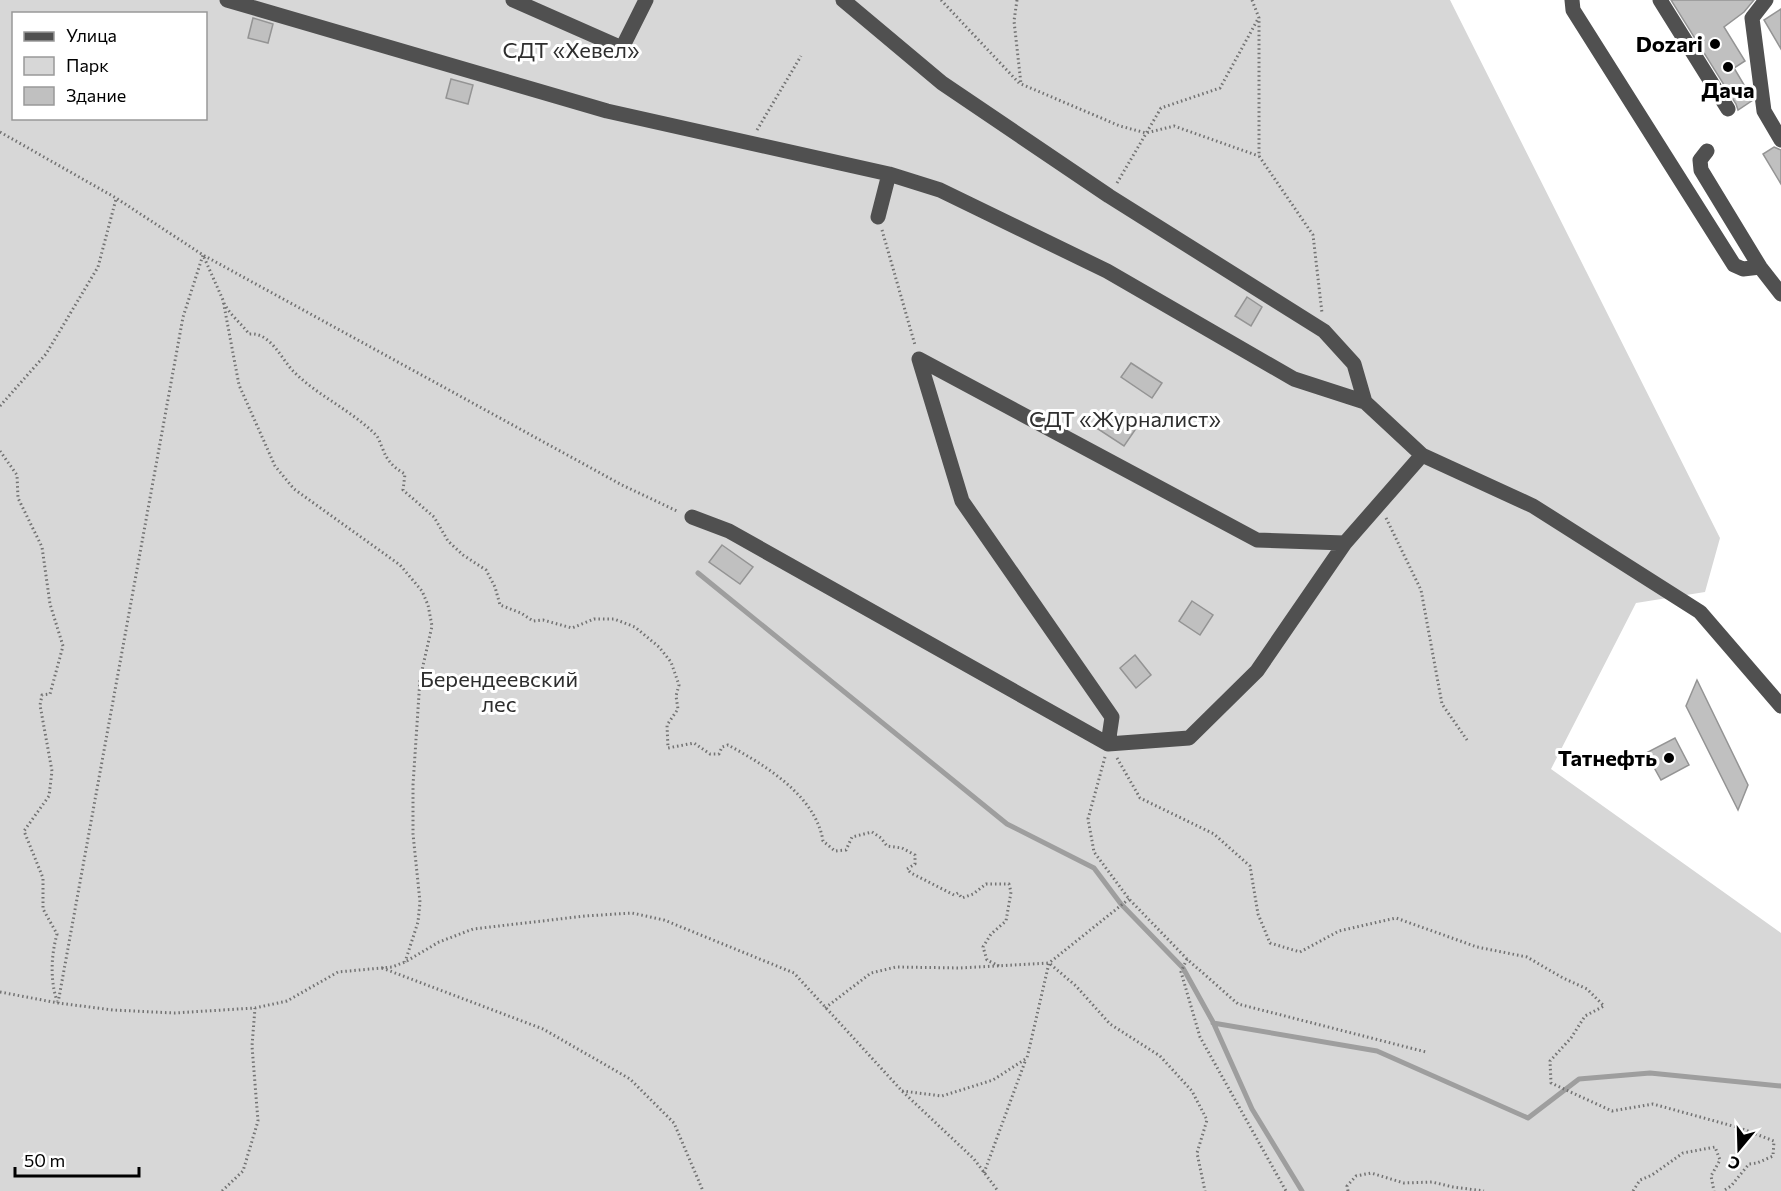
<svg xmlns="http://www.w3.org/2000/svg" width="1781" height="1191" font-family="Commissioner,sans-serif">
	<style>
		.green { fill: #d7d7d7; fill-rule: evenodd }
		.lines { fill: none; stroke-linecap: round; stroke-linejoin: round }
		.stream { stroke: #9e9e9e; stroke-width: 5 }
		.building { fill: #c0c0c0; stroke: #949494; stroke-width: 1.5 }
		.path { stroke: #727272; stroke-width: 3; stroke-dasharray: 1.5 3; stroke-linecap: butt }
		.minor { stroke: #505050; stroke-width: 15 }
		.poi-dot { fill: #000; stroke: #fff; stroke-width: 2 }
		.labels { text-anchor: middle; stroke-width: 6; stroke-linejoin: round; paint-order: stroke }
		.poi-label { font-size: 22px; font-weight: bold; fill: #000; stroke: #fff; text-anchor: end }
		.park-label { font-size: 22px; fill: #2e2e2e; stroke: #fff }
	</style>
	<rect width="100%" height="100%" fill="#fff"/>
	<path class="green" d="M0 0H1450L1720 538 1705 592 1636 603 1551 769 1781 933V1191H0ZM14 14H206V118H14Z"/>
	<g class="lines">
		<path class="stream" d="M698 573 1007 824 1094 868 1121 904 1183 968 1213 1022 1252 1109 1302 1191
			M1213 1023 1377 1051 1528 1118 1579 1079 1650 1073 1781 1086"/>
	</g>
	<path class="building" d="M1671 0H1754L1744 12 1724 27 1745 61 1734 68 1753 100 1738 110 1736 104Z
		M1781 9V49L1764 20Z
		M253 18 273 24 268 43 248 38Z
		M451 79 473 85 468 104 446 98Z
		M1774 147 1781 150V184L1763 154Z
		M1247 297 1262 307 1251 326 1235 316Z
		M1131 363 1162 383 1152 398 1121 377Z
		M1106 411 1135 430 1124 446 1095 427Z
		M722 545 753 567 740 584 709 562Z
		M1192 601 1213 615 1200 635 1179 621Z
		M1135 655 1151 675 1136 688 1120 668Z
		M1697 680 1748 785 1738 810 1686 706Z
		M1675 738 1689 765 1661 780 1646 753Z"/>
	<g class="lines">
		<path class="path" d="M941 0 1019 83
			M1017 0 1014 21 1021 84 1120 126 1146 133 1174 126 1259 156
			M1252 0 1259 18V156L1313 235 1322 313
			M757 130 801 56
			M0 132 116 198 203 255 622 485 679 512
			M1117 183 1161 108 1220 88 1258 19
			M882 230 915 345
			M224 303C229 314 241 323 249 334 271 332 281 359 294 372 318 396 351 410 376 435 379 438 380 443 382 447 387 461 393 467 405 474L403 490 434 517 448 541 463 555 486 570 495 587 500 605 521 613 533 621 543 620 572 628 594 619H614L635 627 659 647 671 662 679 685 676 696 678 709 667 725 668 748 694 743 710 754H719L722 747 728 745C765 765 816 796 823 841L835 851 846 850 852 837 872 832 881 838 887 846 902 848 915 855V864L907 869 911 873 954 895 958 893 962 898 973 894 986 884H1009L1011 892 1006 921 991 934 983 947 987 960 999 966
			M0 406 46 354 98 267 116 199
			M0 451 17 475 18 498 42 547 50 604 63 646 50 694 42 695 40 705 52 771 49 796 24 831 43 878V909L57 934C51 956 50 980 57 1001
			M1386 518 1421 590 1442 704 1467 740
			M1105 757 1088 819 1094 852 1129 899 1187 959 1238 1004 1426 1052
			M1117 758 1140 798 1214 834 1250 866 1258 914 1270 943 1300 952 1339 931 1396 918 1477 947 1527 957 1563 978 1587 989 1604 1006 1585 1016 1571 1038 1550 1061 1551 1083 1612 1111 1653 1104 1740 1128 1774 1141 1773 1156 1757 1163 1749 1164 1731 1186 1723 1191
			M1187 959 1181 972 1200 1037 1286 1191
			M382 968 543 1029 630 1079 674 1123 703 1191
			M0 992 58 1003 113 1010 174 1013 255 1008 287 1001 338 972 392 967 405 962 439 942 473 929 585 916 632 913 664 920 794 973 902 1091 974 1159 998 1191
			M58 1003 183 317 203 255 223 300 239 385 275 466 294 489 400 565 422 591 428 605 432 626 420 679 413 785V834L420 902 418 922 405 962
			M825 1008 871 973 896 967 960 968 1049 963 1076 986 1110 1024 1160 1056 1192 1091 1207 1120 1197 1153 1205 1191
			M902 1091 942 1096 993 1080 1027 1058 1049 963 1129 899
			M984 1173 1026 1059
			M222 1191 243 1171 258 1121 252 1046 255 1008
			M1348 1191 1347 1186 1356 1176 1371 1173 1404 1183 1432 1182 1453 1187 1484 1191
			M1633 1191 1640 1180 1652 1175 1683 1153 1715 1147 1720 1160 1711 1176 1714 1191"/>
		<path class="minor" d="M227 0 607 111 889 174 940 190 1107 271 1294 379 1365 402 1422 455 1533 506 1700 612 1781 706
			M513 0 622 48 646 0
			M843 0 942 83 1109 196 1324 331 1354 364 1365 402
			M1572 0 1573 10 1734 265 1743 269 1760 267
			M1660 0 1728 109
			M1766 0 1752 18 1764 111 1781 140
			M1707 151 1700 160 1701 170 1760 267 1781 294
			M878 217 889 174
			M919 359 962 501 1112 717 1108 744 1189 738 1257 671 1345 543 1422 455
			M919 359 1257 540 1345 543
			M692 517 729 531 1108 744"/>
	</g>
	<g class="poi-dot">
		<circle cx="1715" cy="44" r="6"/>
		<circle cx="1728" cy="67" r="6"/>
		<circle cx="1669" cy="758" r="6"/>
	</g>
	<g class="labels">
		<g class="poi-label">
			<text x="1703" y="52">Dozari</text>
			<text x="1728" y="98" text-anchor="middle">Дача</text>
			<text x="1657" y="766">Татнефть</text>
		</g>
		<g class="park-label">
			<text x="571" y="58">СДТ «Хевел»</text>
			<text x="1125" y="427">СДТ «Журналист»</text>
			<text x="499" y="687">Берендеевский<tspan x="499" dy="25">лес</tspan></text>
		</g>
	</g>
	<rect x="12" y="12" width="195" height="108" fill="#ffffff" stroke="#999999" stroke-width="1.5"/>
	<rect x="24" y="32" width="30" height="9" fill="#505050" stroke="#999999" stroke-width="1.5"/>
	<text x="66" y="42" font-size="18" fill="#000000">Улица</text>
	<rect x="24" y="57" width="30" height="18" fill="#d7d7d7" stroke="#999999" stroke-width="1.5"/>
	<text x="66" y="72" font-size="18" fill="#000000">Парк</text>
	<rect x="24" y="87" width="30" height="18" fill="#c0c0c0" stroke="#999999" stroke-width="1.5"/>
	<text x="66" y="102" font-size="18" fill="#000000">Здание</text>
	<g transform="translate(1739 1149) rotate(199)" stroke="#ffffff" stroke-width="4.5" paint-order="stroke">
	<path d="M0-4.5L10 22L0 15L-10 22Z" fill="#000000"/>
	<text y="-9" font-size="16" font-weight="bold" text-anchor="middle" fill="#000000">С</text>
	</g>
	<path d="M15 1167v9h124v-9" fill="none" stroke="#000000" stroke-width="3"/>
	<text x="24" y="1167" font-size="18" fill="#000000" stroke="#ffffff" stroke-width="4.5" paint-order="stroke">50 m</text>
</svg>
